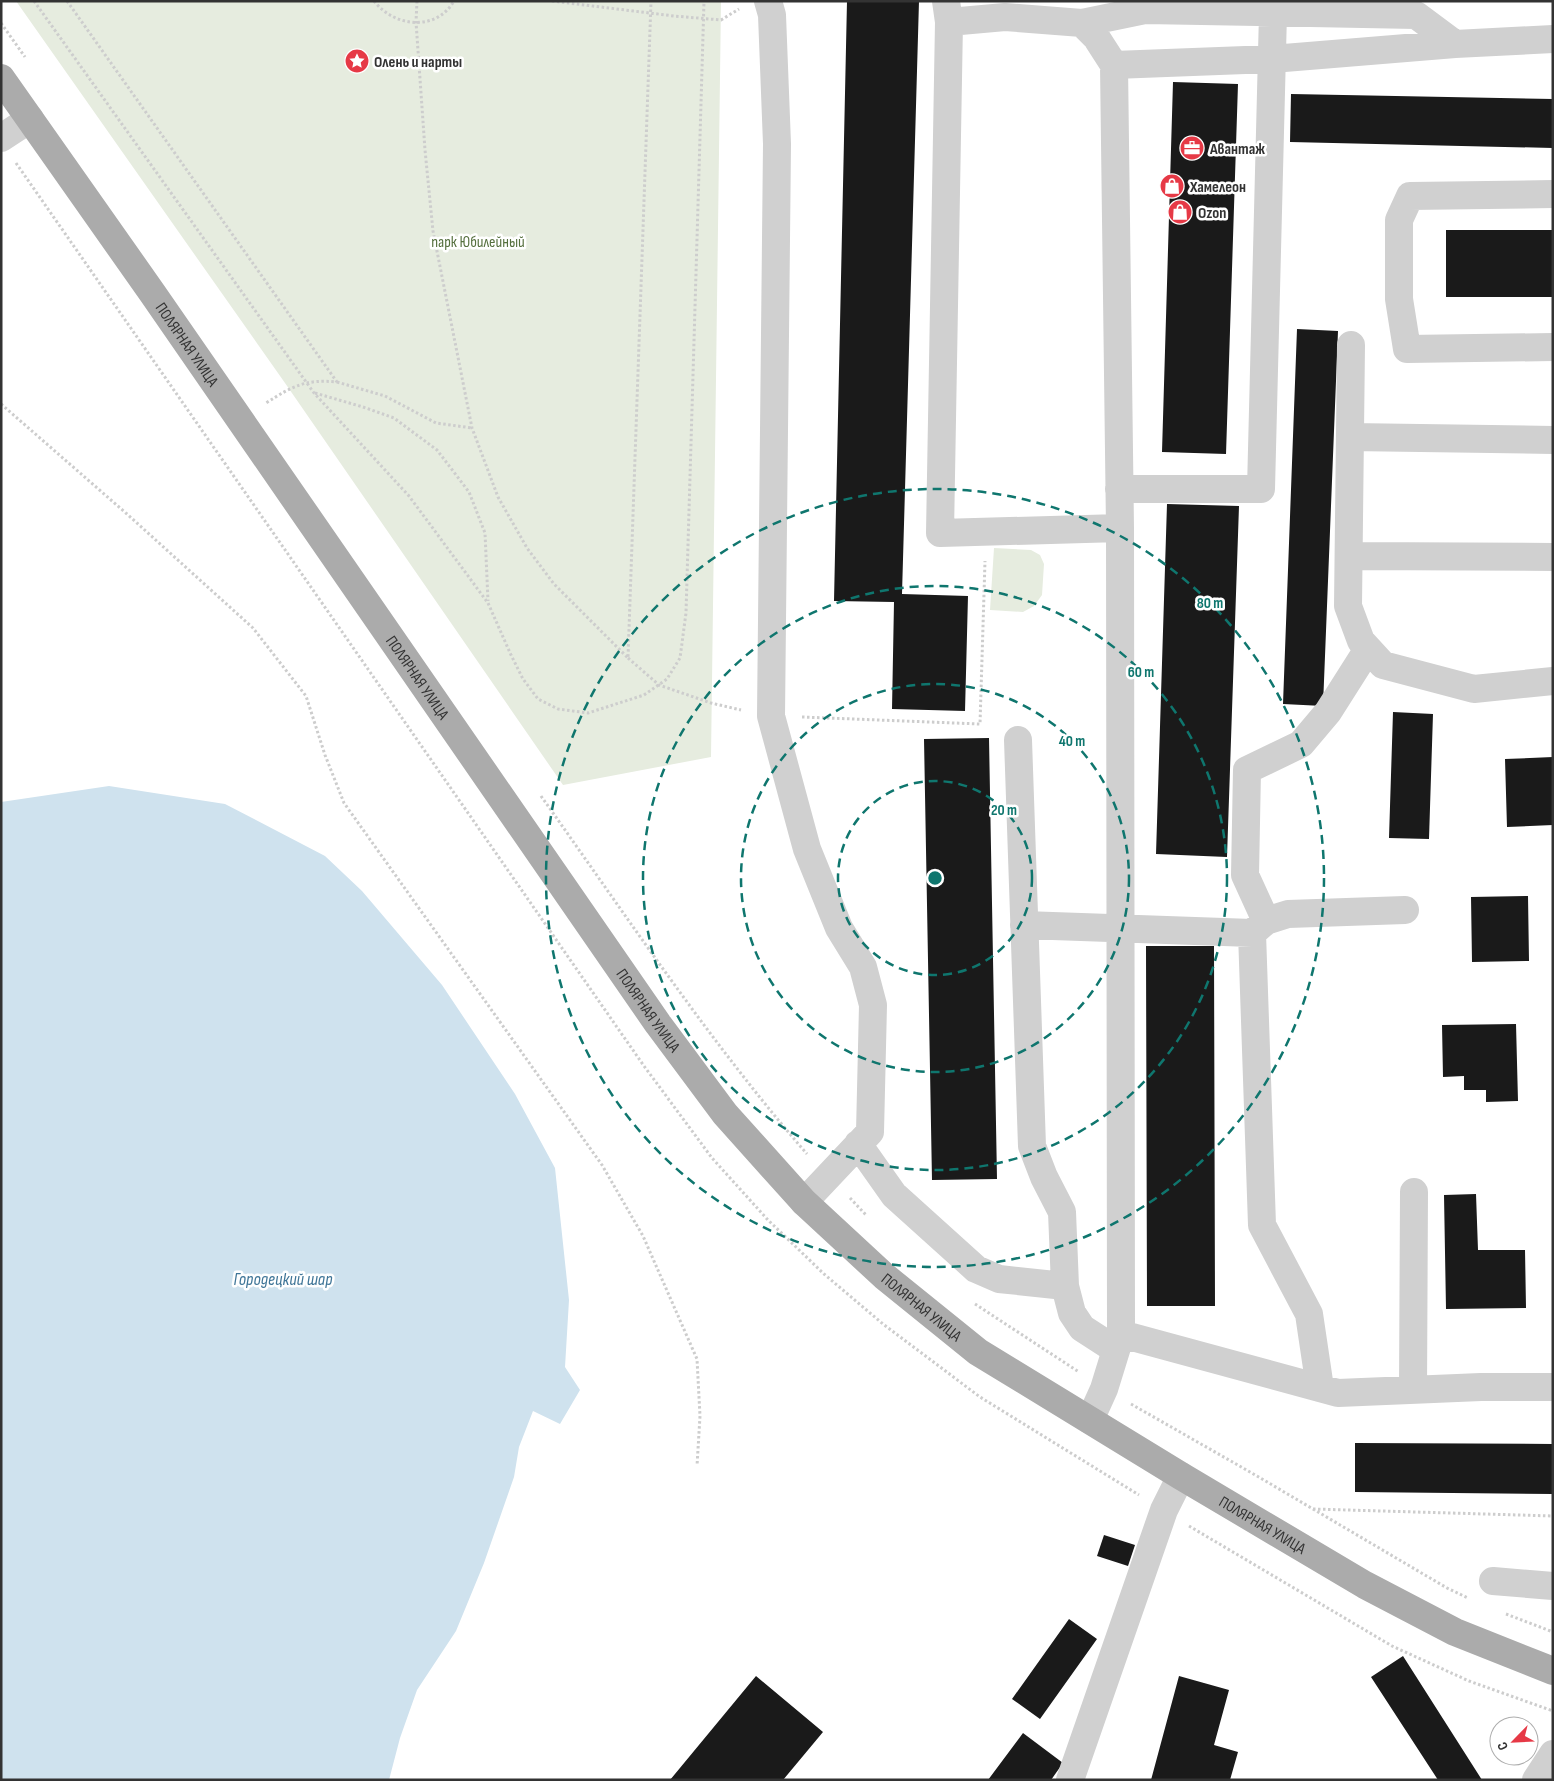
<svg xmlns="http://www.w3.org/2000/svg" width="1554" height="1781" font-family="'Sofia Sans Condensed',sans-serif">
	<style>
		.green { fill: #e6ecdf }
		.water { fill: #cfe2ee }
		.building { fill: #1a1a1a }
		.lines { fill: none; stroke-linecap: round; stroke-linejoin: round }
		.path { stroke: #cdcdcd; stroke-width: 3; stroke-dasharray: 2.5 2.5; stroke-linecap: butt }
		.minor { stroke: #d0d0d0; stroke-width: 28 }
		.major { stroke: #ababab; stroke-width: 28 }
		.ring { fill: none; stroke: #0f766e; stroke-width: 2.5; stroke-dasharray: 9 6 }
		.labels { text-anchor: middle; stroke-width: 5; stroke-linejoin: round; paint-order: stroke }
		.poi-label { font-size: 16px; font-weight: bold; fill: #333; stroke: #fff; text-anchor: start }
		.park-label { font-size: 16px; fill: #56703f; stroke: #fff }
		.street-label { font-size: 16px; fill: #333; stroke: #fff }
		.water-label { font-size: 18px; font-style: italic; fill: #3f7597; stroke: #fff }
		.centre { fill: #0f766e; stroke: #fff; stroke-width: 2.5 }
		.ring-label { font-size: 15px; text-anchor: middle; font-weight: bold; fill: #0f766e; stroke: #fff; stroke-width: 5; stroke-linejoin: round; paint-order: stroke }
	</style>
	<rect width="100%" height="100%" fill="#fff"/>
	<path class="green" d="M16 1H721L711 757 563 785 285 383Z
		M994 548 1031 550 1040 555 1044 564 1042 595 1034 606 1023 612 990 610Z"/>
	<path class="water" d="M109 786 225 804 325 856 362 891 442 985 515 1094 555 1168 569 1300 565 1367 580 1390 560 1424 533 1411 519 1447 514 1477 484 1563 456 1631 417 1690 400 1738 389 1780H1V802Z"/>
	<path class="building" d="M847 1H919L902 594 968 596 965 711 892 709 894 602 834 601Z
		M1173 82 1238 84 1226 454 1162 452Z
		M1291 94 1553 99V148L1290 142Z
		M1446 230H1553V297H1446Z
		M1297 329 1338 331 1323 706 1283 704Z
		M1167 504 1239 506 1227 857 1156 854Z
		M1393 712 1433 714 1429 839 1389 838Z
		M989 738 997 1179 932 1180 924 739Z
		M1553 757V825L1507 827 1505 759Z
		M1528 896 1529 961 1472 962 1471 897Z
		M1146 946H1214L1215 1306H1147Z
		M1516 1024 1518 1101 1486 1102V1090H1464V1076L1443 1077 1442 1025Z
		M1476 1194 1478 1250H1525L1526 1308 1446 1309 1444 1195Z
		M1355 1443 1553 1444V1494L1355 1492Z
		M1104 1535 1135 1545 1128 1566 1097 1556Z
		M1069 1619 1097 1639 1040 1719 1012 1699Z
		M1403 1656 1482 1780H1438L1371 1677Z
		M756 1676 823 1732 783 1780H670Z
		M1179 1676 1229 1690 1214 1745 1238 1752 1230 1780H1151Z
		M1023 1733 1063 1763 1051 1780H988Z"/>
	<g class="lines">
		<path class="path" d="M34 1 314 393 409 496 488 603 511 655 523 679 538 699 558 709 588 713 644 695 667 679 680 658 686 613 704 1
			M67 1 337 382C305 379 293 386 266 403
			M374 1C394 27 436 32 454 1
			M417 1 416 22 425 150 433 231 472 428 498 497 527 548 554 584 628 658 651 1
			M552 1 674 16 721 20 739 9
			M1 23 25 57
			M16 163 644 1066 712 1158 768 1220 824 1274 883 1324 980 1397 1139 1495
			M337 382 385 396 436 423 472 428
			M315 393 363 407 394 418 437 450 469 492 485 533 488 601
			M1 404 127 514 253 628 306 696 325 755 344 803 602 1165 643 1236 697 1359 700 1416 697 1466
			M628 658 659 685 711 703 741 710
			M802 717 980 724 985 561
			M541 796C627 917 710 1042 807 1154
			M850 1198 866 1215
			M975 1304 1079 1372
			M1131 1404 1257 1476 1447 1588 1468 1598
			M1313 1509 1553 1516
			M1189 1526 1392 1646 1469 1681 1553 1711
			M1506 1614 1553 1632"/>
		<path class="minor" d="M768 1 772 15 777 144 771 716 807 849 839 928 863 967 873 1005 870 1132 804 1202
			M946 1 949 22 1005 17 1082 23 1096 37 1114 65 1272 59 1455 44 1553 39
			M949 22 940 533 1120 528
			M1082 23 1145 10 1416 15 1455 44
			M1 138 30 119
			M1553 194 1410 196 1399 220V299L1407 349 1553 347
			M1351 345 1348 606 1361 641 1383 665 1474 689 1553 681
			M1350 437 1553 440
			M1119 489H1261L1273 13
			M1349 556 1553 557
			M1018 740 1032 1146 1044 1177 1062 1212 1065 1286 1072 1313 1082 1328 1116 1350
			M1266 921 1245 875 1247 770 1301 744 1328 712 1368 649
			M1024 925 1252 933 1262 1225 1309 1314 1320 1388
			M1252 933 1266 921 1288 914 1405 910
			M858 1144 894 1195 976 1269 999 1279 1065 1286
			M1121 1334 1338 1393 1481 1387H1553
			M1413 1390 1414 1192
			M1090 1420 1104 1389 1121 1334 1120 528 1114 65
			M1493 1581 1553 1586
			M1070 1780 1164 1510 1181 1476
			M1536 1780 1553 1754"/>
		<path class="major" id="s1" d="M1 78 153 294 658 1024 725 1114 804 1202 884 1276 978 1352 1181 1476 1365 1585 1455 1632 1553 1671"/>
	</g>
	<g class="ring">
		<circle cx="935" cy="878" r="97"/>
		<circle cx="935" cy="878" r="194"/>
		<circle cx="935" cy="878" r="292"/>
		<circle cx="935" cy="878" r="389"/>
	</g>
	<defs>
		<symbol id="sight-disc" viewBox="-11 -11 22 22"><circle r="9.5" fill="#e63946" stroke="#fff"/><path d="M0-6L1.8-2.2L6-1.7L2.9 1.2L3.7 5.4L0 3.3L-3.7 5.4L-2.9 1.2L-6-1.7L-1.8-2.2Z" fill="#fff"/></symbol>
		<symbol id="office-disc" viewBox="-11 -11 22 22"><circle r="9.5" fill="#e63946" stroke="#fff"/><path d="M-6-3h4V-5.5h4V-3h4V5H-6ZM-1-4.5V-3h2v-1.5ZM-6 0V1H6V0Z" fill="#fff"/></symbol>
		<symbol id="shop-disc" viewBox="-11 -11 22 22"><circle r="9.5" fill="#e63946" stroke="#fff"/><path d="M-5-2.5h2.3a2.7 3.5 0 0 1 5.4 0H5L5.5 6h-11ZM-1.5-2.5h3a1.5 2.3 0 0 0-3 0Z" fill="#fff"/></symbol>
	</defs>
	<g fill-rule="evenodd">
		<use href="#sight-disc" x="343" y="47" width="28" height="28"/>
		<use href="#office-disc" x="1178" y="134" width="28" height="28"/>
		<use href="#shop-disc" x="1158" y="172" width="28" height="28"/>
		<use href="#shop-disc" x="1166" y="198" width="28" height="28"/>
	</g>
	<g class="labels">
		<g class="poi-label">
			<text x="374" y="67">Олень и нарты</text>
			<text x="1210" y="154">Авантаж</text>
			<text x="1190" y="192">Хамелеон</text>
			<text x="1198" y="218">Ozon</text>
		</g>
		<g class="park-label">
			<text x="478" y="247">парк Юбилейный</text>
		</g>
		<g class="street-label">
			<text dy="6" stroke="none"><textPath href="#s1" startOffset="325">ПОЛЯРНАЯ УЛИЦА</textPath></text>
			<text dy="6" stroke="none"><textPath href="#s1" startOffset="730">ПОЛЯРНАЯ УЛИЦА</textPath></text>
			<text dy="6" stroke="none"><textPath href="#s1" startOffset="1135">ПОЛЯРНАЯ УЛИЦА</textPath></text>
			<text dy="6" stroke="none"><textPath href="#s1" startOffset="1540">ПОЛЯРНАЯ УЛИЦА</textPath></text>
			<text dy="6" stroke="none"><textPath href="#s1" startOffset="1945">ПОЛЯРНАЯ УЛИЦА</textPath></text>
		</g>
		<g class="water-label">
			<text x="283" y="1285">Городецкий шар</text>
		</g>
	</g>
	<circle cx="935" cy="878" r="8" class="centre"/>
	<g class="ring-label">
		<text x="1210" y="608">80 m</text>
		<text x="1141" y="677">60 m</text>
		<text x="1072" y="746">40 m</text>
		<text x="1004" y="815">20 m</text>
	</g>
	<rect width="1554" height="1781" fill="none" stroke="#333333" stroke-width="5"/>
	<g transform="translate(1514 1741) rotate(246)"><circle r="24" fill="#ffffff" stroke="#adadad"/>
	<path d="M0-4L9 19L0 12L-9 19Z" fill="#e63946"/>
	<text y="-8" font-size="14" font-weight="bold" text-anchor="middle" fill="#333333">С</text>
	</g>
</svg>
